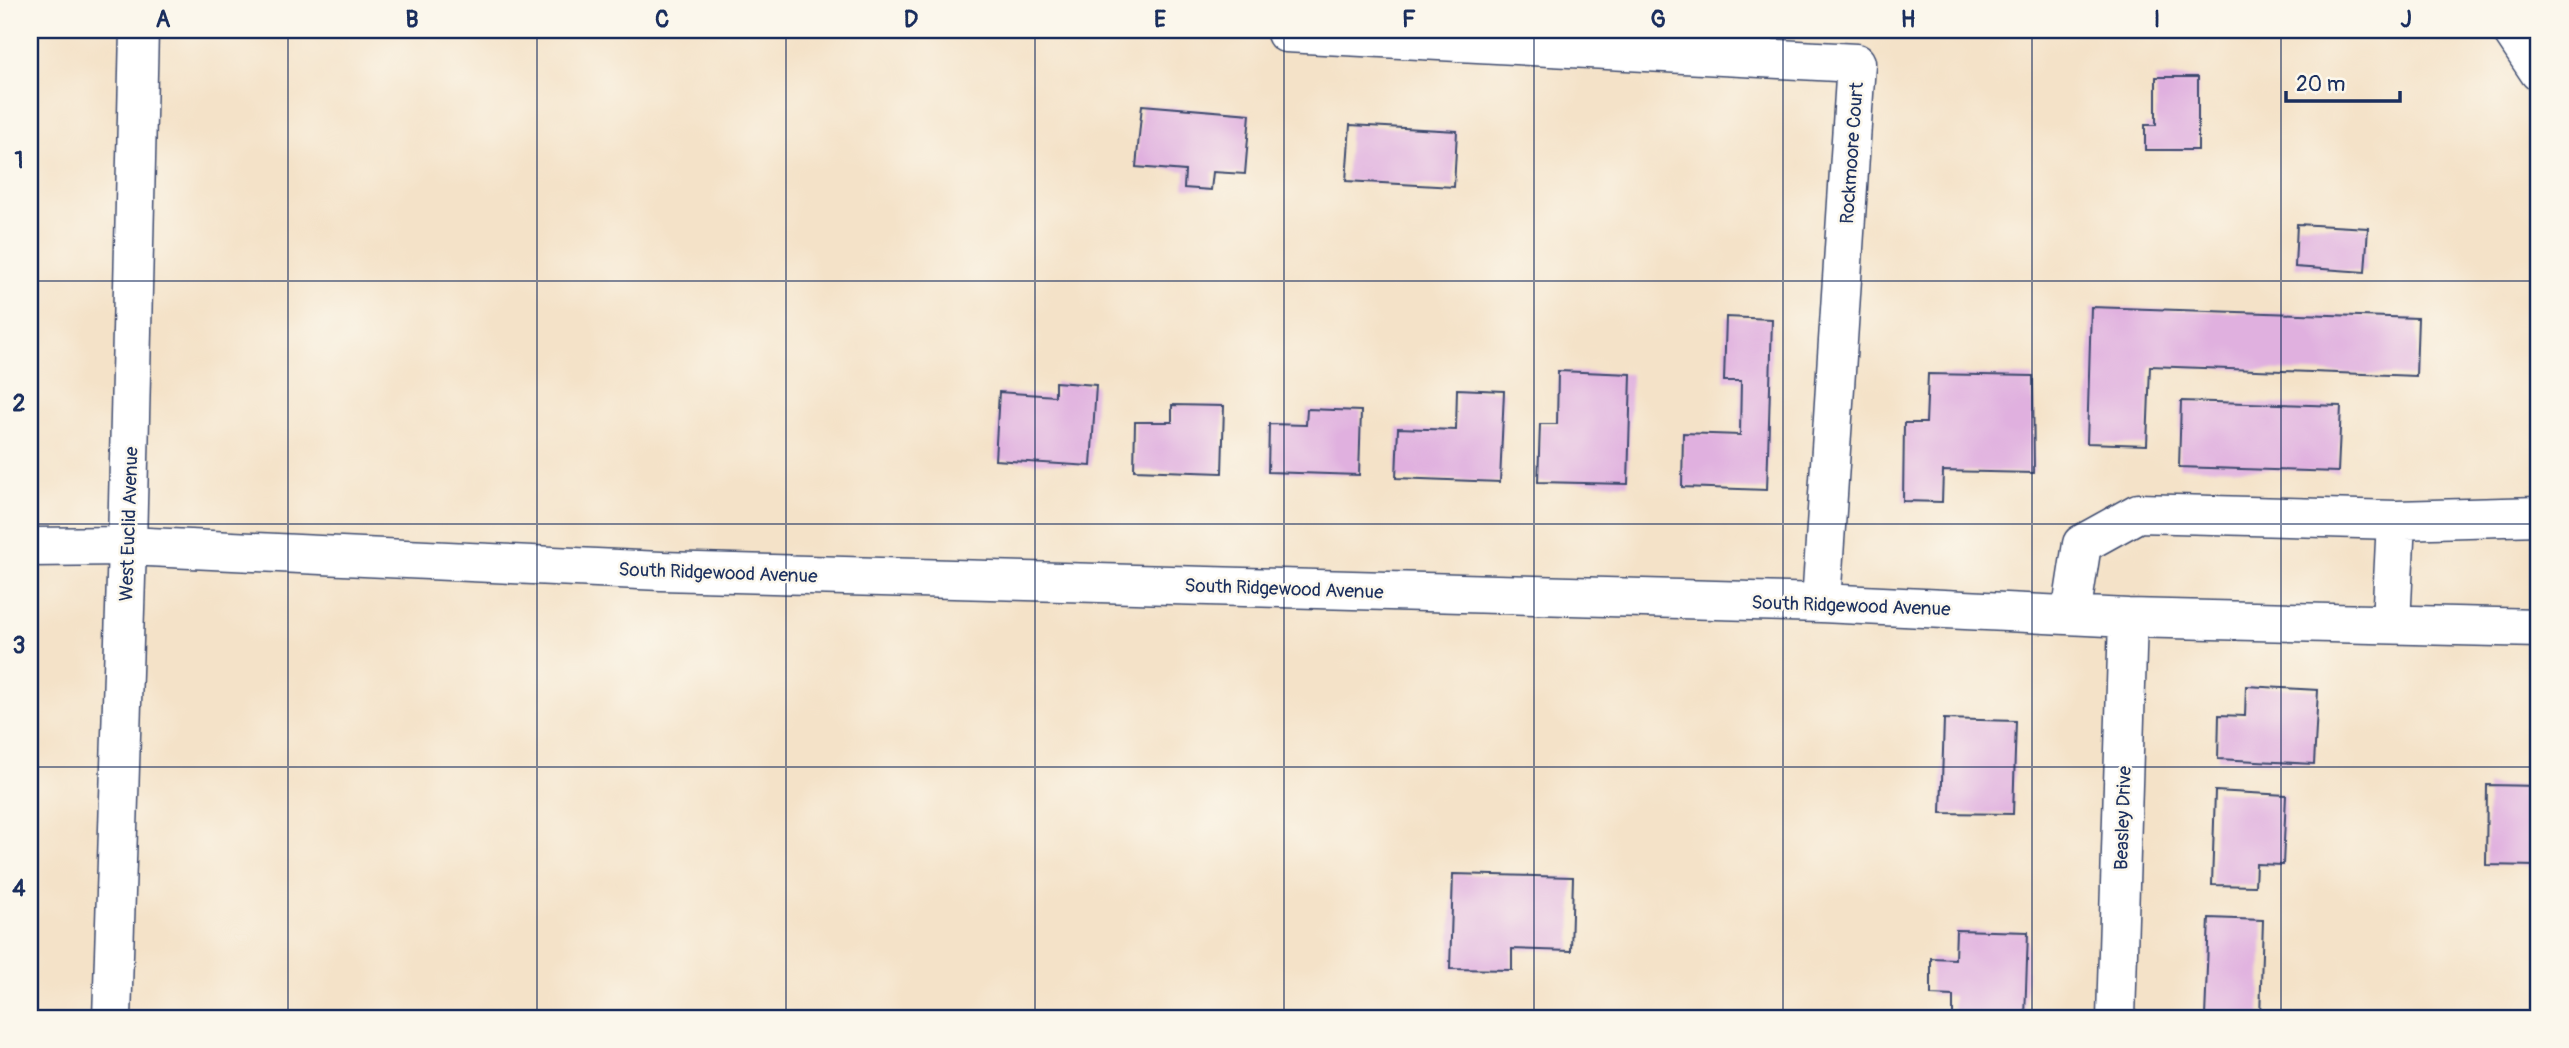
<svg xmlns="http://www.w3.org/2000/svg" width="2569" height="1048" font-family="Pangolin,sans-serif">
	<style>
		.building { fill: #e0b0df }
		.lines { fill: none; stroke-linecap: round; stroke-linejoin: round }
		.minor-casing { stroke: #3c4a6e; stroke-width: 41 }
		.minor { stroke: #fff; stroke-width: 38 }
		.grid { fill: none; stroke: #1b2f5e; stroke-width: 2; stroke-opacity: 0.55 }
		.labels { text-anchor: middle; stroke-width: 5; stroke-linejoin: round; paint-order: stroke }
		.street-label { font-size: 19px; fill: #1b2f5e; stroke: #fbf7ec }
		.neatline { fill: none; stroke: #1b2f5e; stroke-width: 2.5 }
		.grid-label { font-size: 23px; text-anchor: middle; font-weight: bold; fill: #1b2f5e }
	</style>
	<rect width="100%" height="100%" fill="#fbf7ec"/>
	<filter id="ink" filterUnits="userSpaceOnUse"><feTurbulence type="fractalNoise" baseFrequency=".0143" numOctaves="2"/><feDisplacementMap in="SourceGraphic" scale="14" xChannelSelector="R" yChannelSelector="G"/><feConvolveMatrix kernelMatrix="1 2 1 2 8 2 1 2 1" color-interpolation-filters="sRGB"/></filter>
	<filter id="wash" filterUnits="userSpaceOnUse"><feTurbulence type="fractalNoise" baseFrequency=".00686" numOctaves="4" result="noise"/><feDisplacementMap in="SourceGraphic" scale="28" xChannelSelector="R" yChannelSelector="G"/><feGaussianBlur stdDeviation="1.57" result="paint"/><feColorMatrix in="noise" values="0 0 0 0 0 0 0 0 0 0 0 0 0 0 0 0 0 1.4 0 .05"/><feComposite in="paint" operator="in"/></filter>
	<g filter="url(#wash)">
		<rect width="100%" height="100%" fill="#f4e2c8"/>
		<g id="blocks">
			<path class="building" d="M2156 77H2198V150H2145V125H2156Z
				M1142 105 1250 114 1245 174 1213 172 1211 190 1184 188 1185 171 1136 167Z
				M1350 125 1457 131 1454 187 1346 181Z
				M2297 224 2368 228 2365 272 2295 267Z
				M2091 307 2418 318 2416 376 2150 366 2147 445 2087 443Z
				M1726 317 1772 319 1767 490 1682 487 1683 433 1740 435 1741 381H1724Z
				M1558 371 1631 374 1628 484 1538 482 1540 424H1557Z
				M1928 374 2033 376 2034 473 1943 471 1942 502 1903 501 1904 423H1926Z
				M1055 382 1096 385 1091 466 995 460 999 392 1055 396Z
				M1457 389 1504 391 1500 482 1396 478 1398 428 1456 430Z
				M2181 401 2341 406 2338 472 2179 467Z
				M1172 405 1224 406 1222 473 1134 470 1135 422H1172Z
				M1307 409 1361 411 1359 475 1268 472 1269 424 1306 425Z
				M2246 686 2318 690 2314 764 2218 759 2219 715 2245 716Z
				M1944 719 2016 721 2013 814 1941 813Z
				M2487 785 2539 786 2537 866 2486 865Z
				M2215 791 2286 795 2283 865 2256 864 2255 886 2212 885Z
				M1453 874 1573 877 1571 951 1512 949V970L1450 969Z
				M2209 918 2263 920 2260 1018 2205 1017Z
				M1956 930 2028 932 2025 1018 1953 1017V996L1931 995V958L1955 959Z"/>
		</g>
	</g>
	<g filter="url(#ink)">
		<use href="#blocks" fill-opacity="0" stroke="#3c4a6e" stroke-width="2"/>
		<g class="lines">
			<defs>
				<path id="minor" d="M2511 30 2539 72
					M1286 33 1856 63 1821 603
					M30 547 127 546 661 571 1821 603 2128 618 2539 628
					M2071 615 2082 544 2138 513 2396 520 2539 516
					M2391 624 2396 520
					M112 1018 127 546 139 30
					M2116 1018 2128 618"/>
			</defs>
			<use href="#minor" class="minor-casing"/>
			<use href="#minor" class="minor"/>
		</g>
	</g>
	<path class="grid" d="M288 30V1018M537 30V1018M786 30V1018M1035 30V1018M1284 30V1018M1534 30V1018M1783 30V1018M2032 30V1018M2281 30V1018M30 281H2539M30 524H2539M30 767H2539"/>
	<g class="labels">
		<g class="street-label">
			<text transform="translate(1851 153) rotate(-86)" y="7">Rockmoore Court</text>
			<text transform="translate(128 524) rotate(-88)" y="7">West Euclid Avenue</text>
			<text transform="translate(718 572) rotate(2)" y="7">South Ridgewood Avenue</text>
			<text transform="translate(1284 588) rotate(2)" y="7">South Ridgewood Avenue</text>
			<text transform="translate(1851 605) rotate(2)" y="7">South Ridgewood Avenue</text>
			<text transform="translate(2122 818) rotate(-88)" y="7">Beasley Drive</text>
		</g>
	</g>
	<rect width="2569" height="1048" fill="none" stroke="#fbf7ec" stroke-width="77"/>
	<path d="M2286 91v10h114v-10" fill="none" stroke="#1b2f5e" stroke-width="3.5"/>
	<text x="2296" y="91" font-size="21" fill="#1b2f5e" stroke="#fbf7ec" stroke-width="5" paint-order="stroke">20 m</text>
	<rect x="38" y="38" width="2492" height="972" class="neatline"/>
	<g class="grid-label">
		<text x="163" y="27">A</text>
		<text x="412" y="27">B</text>
		<text x="662" y="27">C</text>
		<text x="911" y="27">D</text>
		<text x="1160" y="27">E</text>
		<text x="1409" y="27">F</text>
		<text x="1658" y="27">G</text>
		<text x="1908" y="27">H</text>
		<text x="2157" y="27">I</text>
		<text x="2406" y="27">J</text>
		<text x="19" y="168">1</text>
		<text x="19" y="411">2</text>
		<text x="19" y="653">3</text>
		<text x="19" y="896">4</text>
	</g>
</svg>
